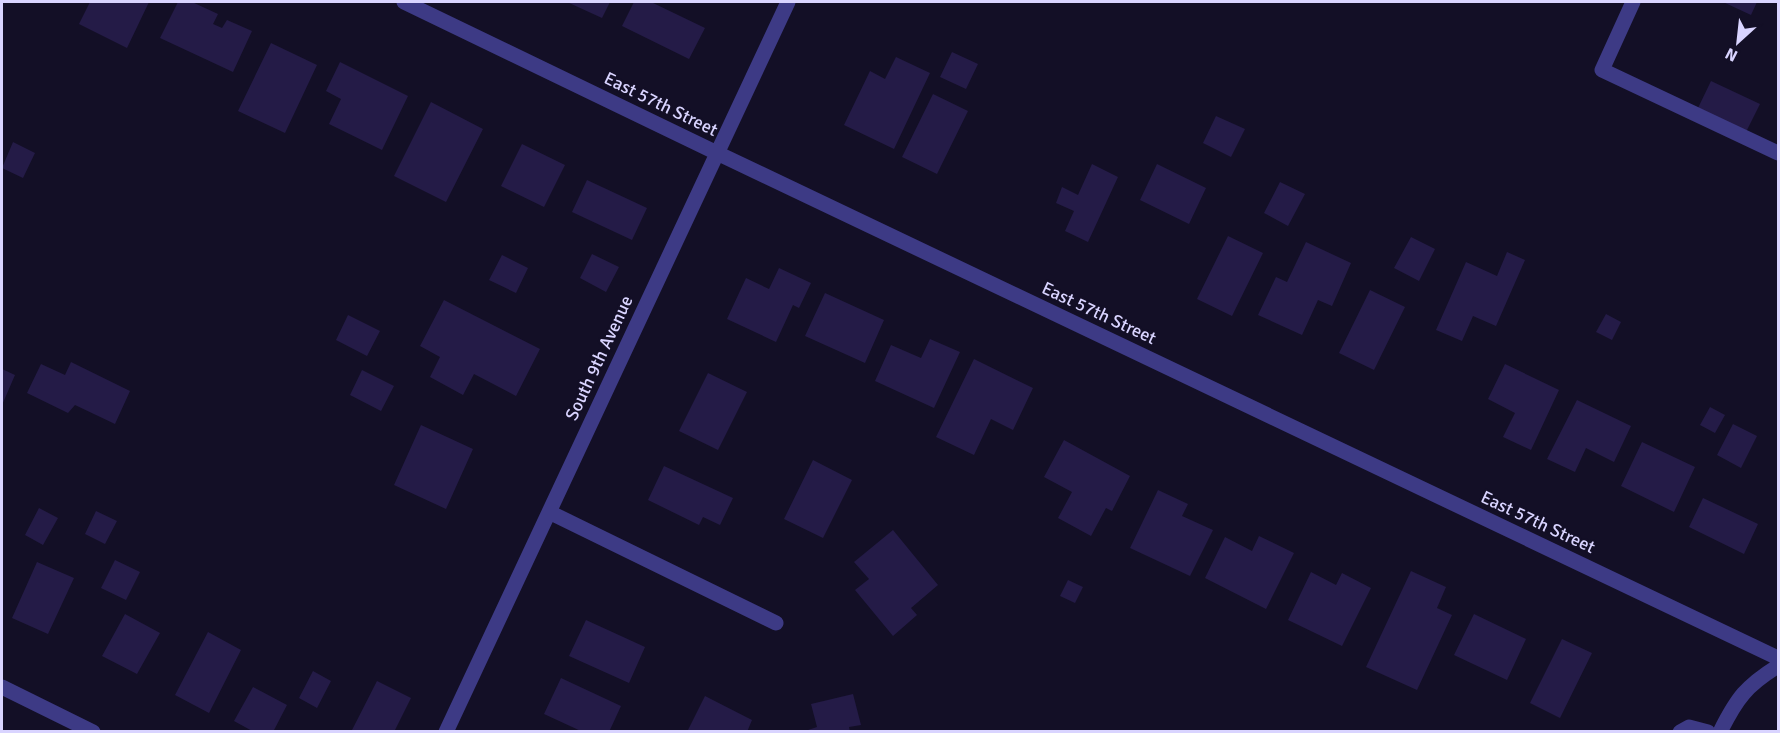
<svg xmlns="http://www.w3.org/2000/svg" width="1780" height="733" font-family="Signika,sans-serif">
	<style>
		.building { fill: #241b47 }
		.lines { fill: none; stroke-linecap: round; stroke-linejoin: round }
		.minor { stroke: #3d3a85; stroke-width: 15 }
		.labels { text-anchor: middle; stroke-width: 4.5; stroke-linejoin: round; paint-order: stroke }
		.street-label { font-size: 18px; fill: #d9d4ff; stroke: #130f26 }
	</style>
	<rect width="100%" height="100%" fill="#130f26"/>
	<path class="building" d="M90 2H149L127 48 79 24Z
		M178 2H192L218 14 213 24 222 28 227 20 252 31 233 72 160 38Z
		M567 2H610L602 18Z
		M634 2H651L705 28 689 59 622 26Z
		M1723 2H1757L1751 15Z
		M271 43 317 65 285 133 238 111Z
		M952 52 978 64 966 89 940 77Z
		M896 57 930 73 894 149 844 125 870 71 885 79Z
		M340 62 408 96 382 150 329 124 341 99 326 91Z
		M1711 81 1760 104 1746 132 1698 108Z
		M933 94 968 111 937 174 902 157Z
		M431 102 483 129 446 202 394 176Z
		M1216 116 1245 129 1231 157 1203 143Z
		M13 142 35 153 23 178 2 168Z
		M522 144 565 165 544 207 501 186Z
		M1092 164 1118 177 1088 242 1065 231 1074 211 1056 203 1062 187 1078 195Z
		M1157 164 1206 188 1189 224 1140 200Z
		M587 180 647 208 632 240 572 212Z
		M1280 182 1305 194 1288 226 1264 213Z
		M1228 236 1263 253 1232 316 1197 299Z
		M1411 237 1435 249 1419 281 1394 268Z
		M1306 242 1351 263 1332 306 1318 300 1302 335 1258 315 1276 277 1287 282Z
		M1507 252 1525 260 1496 326 1473 316 1462 341 1436 330 1466 262 1497 276Z
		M592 254 619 267 606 292 580 278Z
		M502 255 528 268 516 293 489 280Z
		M779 268 811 283 799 308 793 305 776 342 727 319 746 278 769 289Z
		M1370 290 1405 307 1374 370 1339 353Z
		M825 293 884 320 865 363 805 336Z
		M444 300 540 349 516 396 474 374 463 395 430 377 440 357 420 346Z
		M1606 314 1621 322 1612 340 1596 332Z
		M348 315 380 331 367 356 336 340Z
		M930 339 960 352 934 408 875 381 891 345 921 358Z
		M974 359 1033 388 1013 430 991 419 974 455 936 437Z
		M71 362 130 391 115 424 75 405 68 413 27 393 41 364 65 375Z
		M1505 364 1559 390 1531 450 1503 437 1515 413 1488 399Z
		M2 369 15 375 2 405Z
		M362 370 394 386 381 411 350 395Z
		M708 373 747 392 718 450 679 431Z
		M1577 400 1631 426 1614 462 1586 448 1575 472 1547 459Z
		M1710 407 1725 415 1715 433 1700 425Z
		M1733 424 1757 436 1741 468 1717 455Z
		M421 425 473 449 446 509 394 485Z
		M1064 440 1130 476 1112 511 1106 508 1091 536 1058 518 1072 492 1044 477Z
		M1642 442 1695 467 1674 512 1621 486Z
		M813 460 852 480 823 538 784 519Z
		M664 466 733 498 720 525 703 517 699 525 648 500Z
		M1158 490 1188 504 1182 516 1213 530 1190 576 1130 548Z
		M1703 498 1758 524 1744 554 1689 527Z
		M39 508 58 518 43 545 25 535Z
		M96 511 117 521 105 544 85 534Z
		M893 530 938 585 911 608 917 615 893 636 855 590 869 579 854 562Z
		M1259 536 1294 553 1266 609 1205 578 1225 537 1252 551Z
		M115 560 140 572 126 600 101 588Z
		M37 562 74 578 48 634 12 618Z
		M1411 571 1446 587 1437 608 1452 615 1417 690 1366 667Z
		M1311 572 1336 585 1342 573 1371 588 1342 646 1288 620Z
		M1068 580 1083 587 1075 603 1060 596Z
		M125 614 160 633 137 674 102 656Z
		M1474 614 1526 639 1507 680 1454 655Z
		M586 620 645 647 629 683 569 656Z
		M208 632 241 650 209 713 175 695Z
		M1562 639 1592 653 1560 718 1530 703Z
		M313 671 331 681 317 708 299 698Z
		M561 678 621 706 609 732H583L544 714Z
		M377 681 411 698 394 732H351Z
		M253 687 287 705 273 732H254L234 721Z
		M853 694 861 725 849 727 850 732H802L817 727 811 704Z
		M705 696 752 720 747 732 736 730 735 732H687Z"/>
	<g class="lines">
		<path class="minor" d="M404 2 717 153 1778 658
			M1633 2 1602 70 1778 153
			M549 512 776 623
			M2 687 93 732
			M446 732 788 2
			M1680 732 1689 727 1708 732
			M1720 732C1737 698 1746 686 1778 666"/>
	</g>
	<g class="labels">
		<g class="street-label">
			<text transform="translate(661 104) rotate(26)" y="6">East 57th Street</text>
			<text transform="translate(1099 313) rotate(25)" y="6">East 57th Street</text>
			<text transform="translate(599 358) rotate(-65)" y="6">South 9th Avenue</text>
			<text transform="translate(1538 522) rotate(25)" y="6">East 57th Street</text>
		</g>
	</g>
	<rect width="1780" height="733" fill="none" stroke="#d9d4ff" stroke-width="6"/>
	<g transform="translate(1738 42) rotate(207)" stroke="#130f26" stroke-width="4.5" paint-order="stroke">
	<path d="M0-4.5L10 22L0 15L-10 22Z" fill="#d9d4ff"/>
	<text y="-9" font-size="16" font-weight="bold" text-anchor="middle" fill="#d9d4ff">N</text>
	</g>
</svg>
